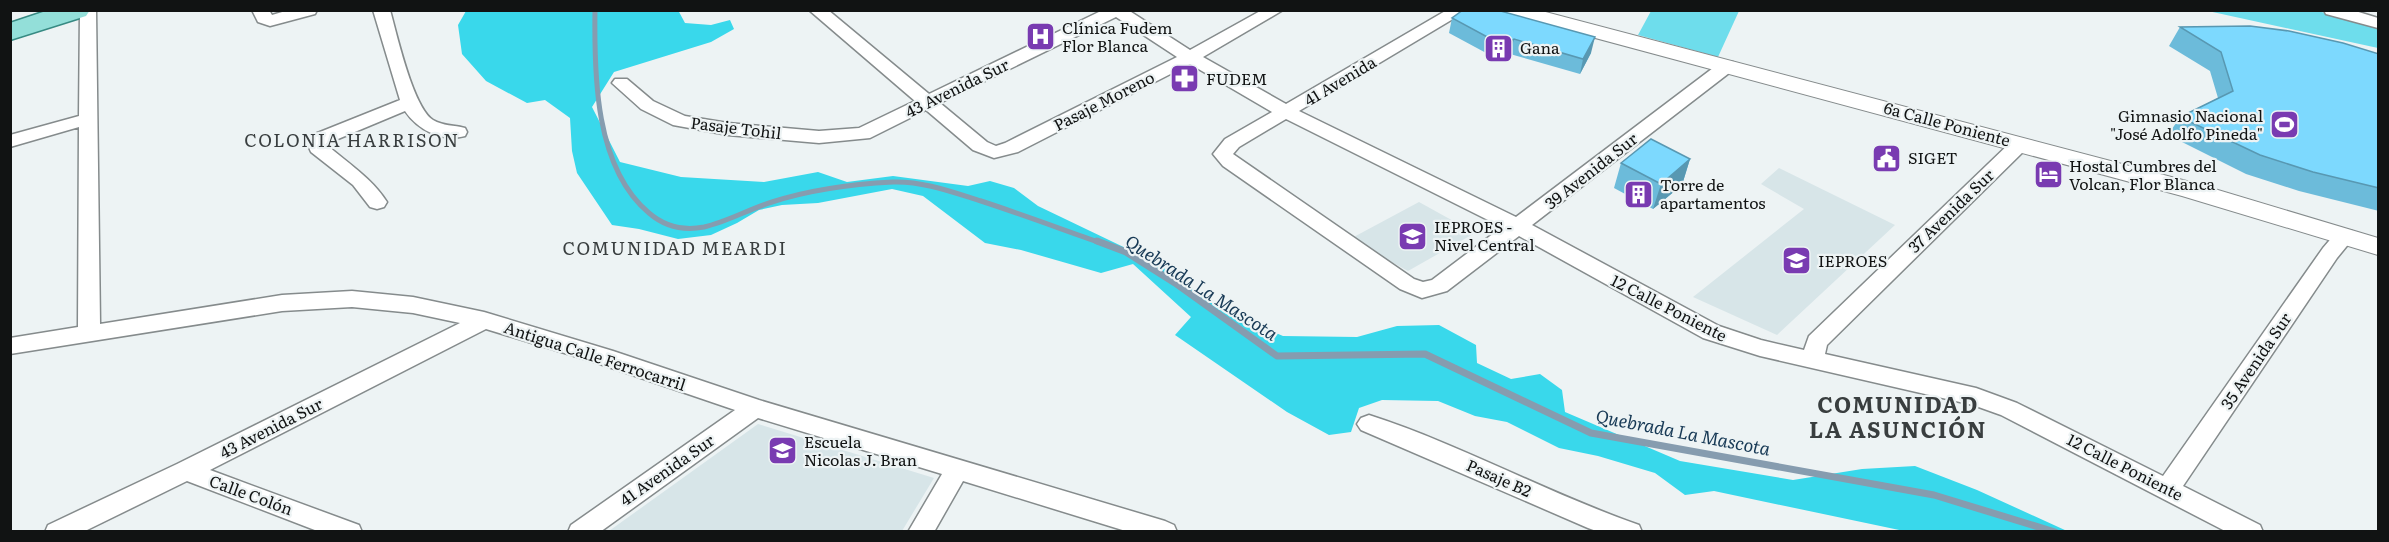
<svg xmlns="http://www.w3.org/2000/svg" width="2389" height="542" font-family="Literata,serif">
	<style>
		.built { fill: #d7e5e8 }
		.green { fill: #6eddec }
		.forest { fill: #39d8eb }
		.lines { fill: none; stroke-linecap: round; stroke-linejoin: round }
		.stream-far1 { stroke: #869caf; stroke-width: 5 }
		.stream { stroke: #869caf; stroke-width: 7 }
		.minor-casing { stroke: #858b8c; stroke-width: 3 }
		.tertiary-casing { stroke: #858b8c; stroke-width: 2 }
		.primary-casing { stroke: #378a83; stroke-width: 3 }
		.minor { fill: #fff; fill-rule: evenodd }
		.tertiary { fill: #fff; fill-rule: evenodd }
		.primary { fill: #93dfd9; fill-rule: evenodd }
		.wall { fill: #6cbbda }
		.shaded-wall { fill: #5898b2 }
		.building { fill: #7dd9fe; stroke: #5898b2; stroke-width: 1.5 }
		.labels { text-anchor: middle; stroke-width: 4.5; stroke-linejoin: round; paint-order: stroke }
		.poi-label { font-size: 16px; fill: #111313; stroke: #edf3f4; text-anchor: start }
		.street-label { font-size: 16px; fill: #111313; stroke: #edf3f4 }
		.neighbourhood-label { font-size: 18px; letter-spacing: 1.5px; fill: #393e3f; stroke: #edf3f4 }
		.water-label { font-size: 18px; font-style: italic; fill: #173955; stroke: #edf3f4 }
		.district-label { font-size: 22px; font-weight: bold; letter-spacing: 1.5px; fill: #393e3f; stroke: #edf3f4 }
	</style>
	<rect width="100%" height="100%" fill="#edf3f4"/>
	<path class="built" d="M1779 168 1895 225 1777 335 1693 297 1804 209 1761 184Z
		M1419 202 1475 233 1408 271 1350 239Z
		M758 424 934 478 902 531H609Z"/>
	<path class="green" d="M1651 11V10L1739 11 1718 57 1638 35Z
		M2208 11H2318L2378 27V48Z"/>
	<path class="forest" d="M466 11 678 10 685 23 711 25 730 20 734 29 711 42 614 72 592 107 620 162 681 177 764 182 818 172 847 182 893 176 968 186 990 181 1014 188 1038 206 1159 264 1221 310 1283 336 1357 337 1397 326 1439 325 1476 345 1477 363 1511 379 1540 374 1562 390 1565 412 1680 461 1793 480 1862 469 1915 466 1977 490 2067 531H1904L1714 491 1685 495 1655 473 1598 456 1559 448 1507 422 1475 416 1438 401 1382 400 1359 408 1351 432 1329 435 1287 412 1175 335 1191 317 1133 264 1101 273 1021 250 985 243 923 196 892 189 818 203 782 205 759 210 737 223 711 235 678 239 639 229 612 225 577 173 572 151 570 118 545 100 527 103 486 81 462 54 458 25Z"/>
	<g class="lines">
		<path class="stream-far1" d="M595 10C594 75 595 168 649 213 664 226 683 231 704 227 727 222 749 209 772 202 809 190 854 184 893 182 923 181 952 192 981 201 1021 214 1061 229 1101 243"/>
		<path class="stream" d="M1097 241 1126 252 1175 283 1277 356 1425 354 1591 433 1934 495 2055 532"/>
		<defs>
			<path id="minor" d="M80 10H96L100 324 282 295 352 291 413 297 484 312 613 351 759 400 1165 521 1174 525 1177 532H1129L963 481 934 532H908L942 474 758 418 600 532H568L571 525 735 410 597 363 486 329 210 470 359 525 362 532H320L187 481 83 532H45L48 525 177 464 460 323 413 313 352 307 282 311 10 354V338L78 327 79 127 10 147V135L79 116Z
				M252 10H269L272 15 289 10H317L315 14 270 26 258 22Z
				M373 10H390C397 35 413 107 433 120 443 126 454 125 465 128L467 132 465 136C441 142 418 130 405 111L326 144C347 163 371 177 387 202L384 207 377 209 370 207 353 185 311 152 307 143 315 134 400 100Z
				M809 10H828L929 94 1103 10H1128L1190 50 1262 10H1283L1203 57 1286 104 1447 10H1468L1299 111 1516 217 1721 62H1733L1736 66 1733 70 1532 225 1719 326 1761 340 1804 350 1809 336 2013 140H2027L2029 144 2027 148 1827 345 1825 354 1976 388 2017 403 2163 476 2323 248C2332 238 2337 227 2352 231L2355 236 2337 258 2183 486 2260 525 2263 532H2227L2001 415 1973 405 1760 356 1703 338 1519 236 1447 291 1422 298 1400 289 1223 166 1213 154 1225 139 1272 112 1190 64 1018 152 994 158 973 150 926 110 870 138 819 143 728 135 673 125 641 109 612 83 615 79H627L653 101 685 116 728 123 819 131 859 128 915 101ZM1116 17 1177 57 1005 143 996 146 987 142 940 103ZM1286 119 1502 227 1432 280 1423 282 1414 279 1233 154 1239 147Z
				M2324 10H2352L2378 18V28L2326 14Z
				M1369 415C1462 445 1547 493 1639 525L1642 532H1599L1588 528 1361 430 1357 424 1361 418Z"/>
			<path id="tertiary" d="M1503 10H1538L2198 184 2378 238V255L2182 196 1506 14Z"/>
			<path id="primary" d="M49 10H90L86 16 10 40V23Z"/>
		</defs>
		<use href="#minor" class="minor-casing"/>
		<use href="#tertiary" class="tertiary-casing"/>
		<use href="#primary" class="primary-casing"/>
		<use href="#minor" class="minor"/>
		<use href="#tertiary" class="tertiary"/>
		<use href="#primary" class="primary"/>
	</g>
	<path class="wall" d="M1452 18 1591 53 1580 74 1510 54 1501 61 1449 33Z
		M2180 27 2379 54V211L2299 191 2246 174 2168 135 2180 117 2218 98 2210 71 2169 46Z
		M1690 159 1682 185 1653 209 1614 188 1621 163Z"/>
	<path class="shaded-wall" d="M1595 37 1591 53 1580 74 1583 59Z
		M1514 39 1510 54 1501 61 1504 46Z
		M1690 159 1682 185 1653 209 1661 184Z"/>
	<path class="building" d="M1463 10H1497L1595 37 1583 59 1514 39 1504 46 1452 18Z
		M2250 26 2289 31 2343 43 2379 54V188L2313 172 2260 155 2180 117 2233 91 2221 52 2180 27Z
		M1651 139 1690 159 1661 184 1621 163Z"/>
	<defs>
		<symbol id="hospital-square" viewBox="-11 -11 22 22"><rect x="-9" y="-9" width="18" height="18" rx="4" fill="#793bb1" stroke="#edf3f4"/><path d="M-5-5h3v3.5h4V-5h3V5h-3V1.5h-4V5h-3Z" fill="#fff"/></symbol>
		<symbol id="building-square" viewBox="-11 -11 22 22"><rect x="-9" y="-9" width="18" height="18" rx="4" fill="#793bb1" stroke="#edf3f4"/><path d="M-4-6H4V6H1V3H-1V6H-4ZM-2.5-4.3h1.7v1.8h-1.7ZM.8-4.3h1.7v1.8H.8ZM-2.5-1h1.7V.8h-1.7ZM.8-1h1.7V.8H.8Z" fill="#fff"/></symbol>
		<symbol id="pharmacy-square" viewBox="-11 -11 22 22"><rect x="-9" y="-9" width="18" height="18" rx="4" fill="#793bb1" stroke="#edf3f4"/><path d="M-2-6h4v4h4v4h-4v4h-4v-4h-4v-4h4Z" fill="#fff"/></symbol>
		<symbol id="stadium-square" viewBox="-11 -11 22 22"><rect x="-9" y="-9" width="18" height="18" rx="4" fill="#793bb1" stroke="#edf3f4"/><path d="M0-5a6.5 5 0 1 0 0 10a6.5 5 0 1 0 0-10ZM-3.5-1.8h7v3.6h-7Z" fill="#fff"/></symbol>
		<symbol id="civic-square" viewBox="-11 -11 22 22"><rect x="-9" y="-9" width="18" height="18" rx="4" fill="#793bb1" stroke="#edf3f4"/><path d="M-.6-6.5H3V-4.5H.6V-3L4-1V1h2V6H-6V1h2V-1L-.6-3ZM-1.2 2.5V6h2.4V2.5Z" fill="#fff"/></symbol>
		<symbol id="hotel-square" viewBox="-11 -11 22 22"><rect x="-9" y="-9" width="18" height="18" rx="4" fill="#793bb1" stroke="#edf3f4"/><path d="M-6-4.5h1.5V1H6V5H4.5V3h-9V5H-6ZM-4 0a1.8 1.8 0 1 1 3.6 0ZM.5 0V-2.5h3Q6-2.5 6 0Z" fill="#fff"/></symbol>
		<symbol id="university-square" viewBox="-11 -11 22 22"><rect x="-9" y="-9" width="18" height="18" rx="4" fill="#793bb1" stroke="#edf3f4"/><path d="M0-5L7-2L0 1L-7-2ZM-4 1L0 2.5L4 1V4Q0 6-4 4Z" fill="#fff"/></symbol>
		<symbol id="school-square" viewBox="-11 -11 22 22"><rect x="-9" y="-9" width="18" height="18" rx="4" fill="#793bb1" stroke="#edf3f4"/><path d="M0-5L7-2L0 1L-7-2ZM-4 1L0 2.5L4 1V4Q0 6-4 4Z" fill="#fff"/></symbol>
	</defs>
	<g fill-rule="evenodd">
		<use href="#hospital-square" x="1024" y="20" width="33" height="33"/>
		<use href="#building-square" x="1482" y="32" width="33" height="33"/>
		<use href="#pharmacy-square" x="1168" y="62" width="33" height="33"/>
		<use href="#stadium-square" x="2268" y="108" width="33" height="33"/>
		<use href="#civic-square" x="1870" y="142" width="33" height="33"/>
		<use href="#hotel-square" x="2032" y="158" width="33" height="33"/>
		<use href="#building-square" x="1622" y="178" width="33" height="33"/>
		<use href="#university-square" x="1396" y="220" width="33" height="33"/>
		<use href="#university-square" x="1780" y="244" width="33" height="33"/>
		<use href="#school-square" x="766" y="434" width="33" height="33"/>
	</g>
	<g class="labels">
		<g class="poi-label">
			<text x="1062" y="34">Clínica Fudem<tspan x="1062" dy="18">Flor Blanca</tspan></text>
			<text x="1520" y="54">Gana</text>
			<text x="1206" y="85">FUDEM</text>
			<text x="2263" y="122" text-anchor="end">Gimnasio Nacional<tspan x="2263" dy="18">"José Adolfo Pineda"</tspan></text>
			<text x="1908" y="164">SIGET</text>
			<text x="2069" y="172">Hostal Cumbres del<tspan x="2069" dy="18">Volcan, Flor Blanca</tspan></text>
			<text x="1660" y="191">Torre de<tspan x="1660" dy="18">apartamentos</tspan></text>
			<text x="1434" y="233">IEPROES -<tspan x="1434" dy="18">Nivel Central</tspan></text>
			<text x="1818" y="267">IEPROES</text>
			<text x="804" y="448">Escuela<tspan x="804" dy="18">Nicolas J. Bran</tspan></text>
		</g>
		<g class="street-label">
			<text transform="translate(1340 81) rotate(-31)" y="6">41 Avenida</text>
			<text transform="translate(957 88) rotate(-26)" y="6">43 Avenida Sur</text>
			<text transform="translate(1104 101) rotate(-27)" y="6">Pasaje Moreno</text>
			<text transform="translate(1947 124) rotate(15)" y="6">6a Calle Poniente</text>
			<text transform="translate(736 128) rotate(7)" y="6">Pasaje Tohil</text>
			<text transform="translate(1591 171) rotate(-38)" y="6">39 Avenida Sur</text>
			<text transform="translate(1951 211) rotate(-44)" y="6">37 Avenida Sur</text>
			<text transform="translate(1669 308) rotate(27)" y="6">12 Calle Poniente</text>
			<text transform="translate(595 356) rotate(18)" y="6">Antigua Calle Ferrocarril</text>
			<text transform="translate(2256 361) rotate(-56)" y="6">35 Avenida Sur</text>
			<text transform="translate(271 428) rotate(-27)" y="6">43 Avenida Sur</text>
			<text transform="translate(2125 467) rotate(27)" y="6">12 Calle Poniente</text>
			<text transform="translate(667 470) rotate(-35)" y="6">41 Avenida Sur</text>
			<text transform="translate(1499 478) rotate(24)" y="6">Pasaje B2</text>
			<text transform="translate(251 495) rotate(20)" y="6">Calle Colón</text>
		</g>
		<g class="neighbourhood-label">
			<text x="352" y="147">COLONIA HARRISON</text>
			<text x="675" y="255">COMUNIDAD MEARDI</text>
		</g>
		<g class="water-label">
			<text transform="translate(1201 288) rotate(33)" y="6">Quebrada La Mascota</text>
			<text transform="translate(1683 433) rotate(11)" y="6">Quebrada La Mascota</text>
		</g>
		<g class="district-label">
			<text x="1898" y="413">COMUNIDAD<tspan x="1898" dy="25">LA ASUNCIÓN</tspan></text>
		</g>
	</g>
	<rect width="2389" height="542" fill="none" stroke="#111313" stroke-width="24"/>
</svg>
